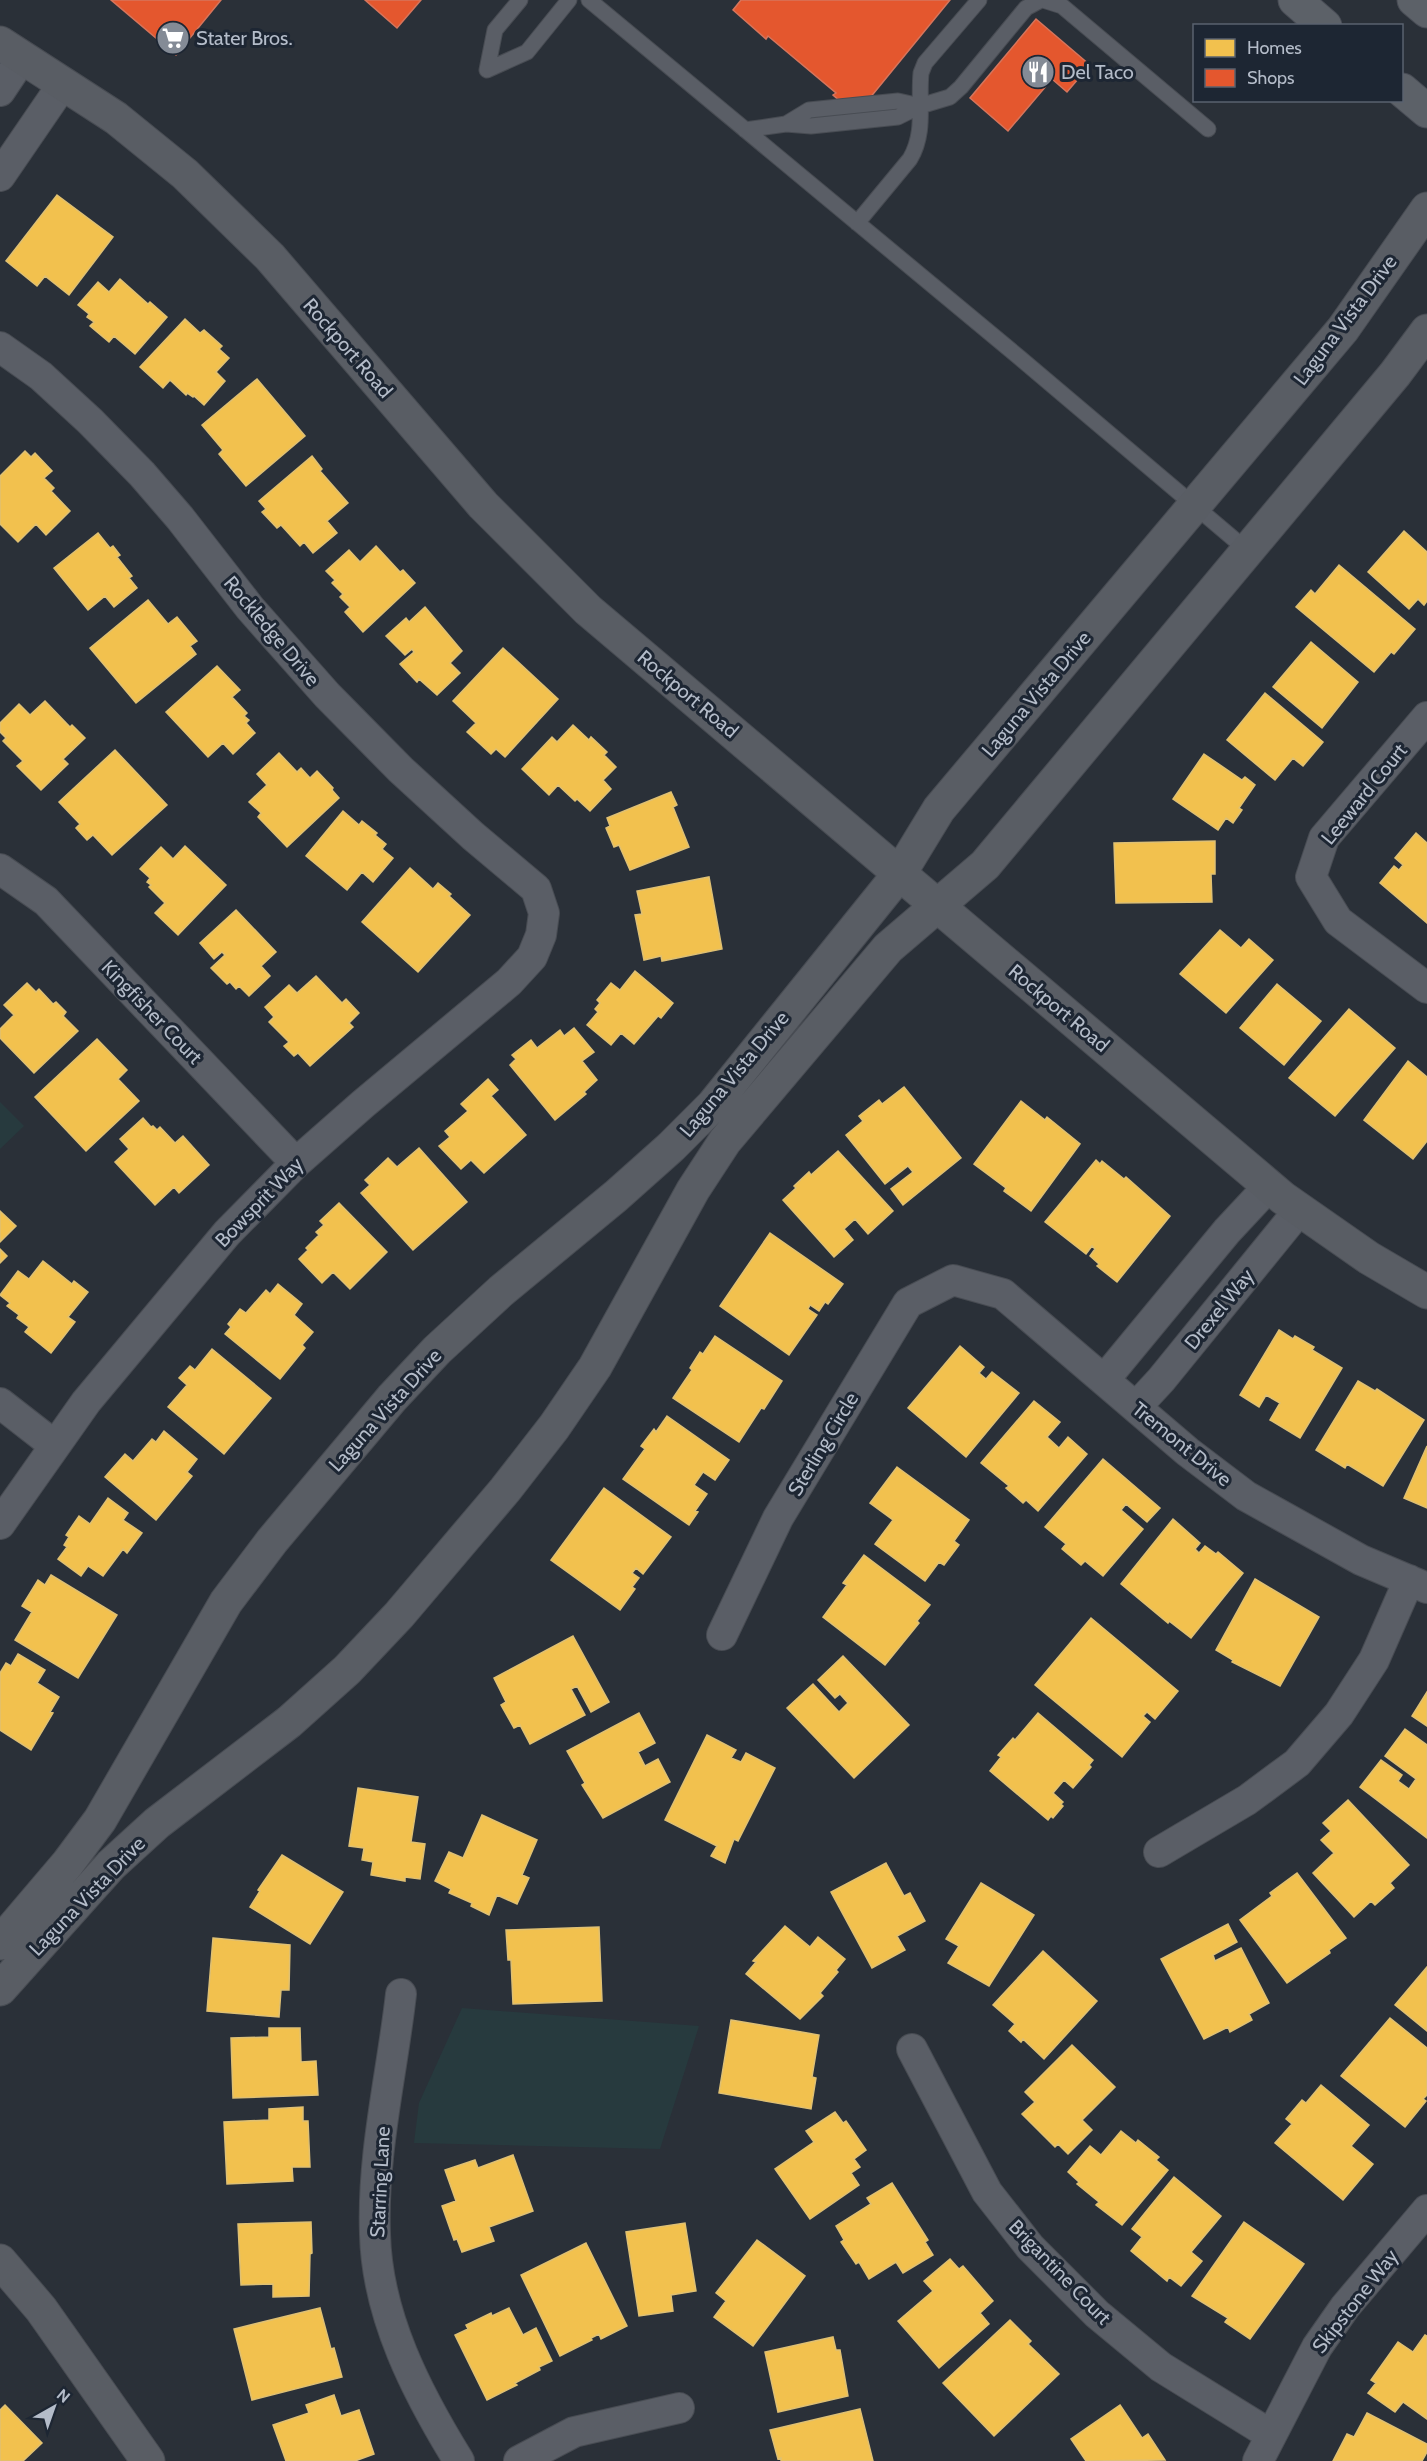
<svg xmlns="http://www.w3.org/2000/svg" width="1427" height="2461" font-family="Cabin,sans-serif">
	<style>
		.green { fill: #273a3e }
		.homes { fill: #f2c14e; stroke: #dfc073; stroke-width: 1.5 }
		.shops { fill: #e4572e; stroke: #d6755c; stroke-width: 1.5 }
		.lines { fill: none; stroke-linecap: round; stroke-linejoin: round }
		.lane-casing { stroke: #484c53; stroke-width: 17 }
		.street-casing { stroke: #484c53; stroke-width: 32 }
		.secondary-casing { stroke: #484c53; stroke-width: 35 }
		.primary-casing { stroke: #484c55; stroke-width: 35 }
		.lane { stroke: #5a5e66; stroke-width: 15 }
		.street { stroke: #5a5e66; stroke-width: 30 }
		.secondary { stroke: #595d64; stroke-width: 33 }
		.primary { stroke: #5c6168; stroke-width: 33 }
		.labels { text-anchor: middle; stroke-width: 6; stroke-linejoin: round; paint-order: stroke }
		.poi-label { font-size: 20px; fill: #b4bcc9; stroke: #1d2633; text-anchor: start }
		.street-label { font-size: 20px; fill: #b4bcc9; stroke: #1d2633 }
	</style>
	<rect width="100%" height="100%" fill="#2a3038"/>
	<path class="green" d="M0 1102 24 1126 0 1149Z
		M462 2008 699 2026 660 2149 414 2143 419 2103Z"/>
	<path class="homes" d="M57 195 113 237 69 295 45 276 37 286 6 261Z
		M120 279 148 304 150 302 167 317 135 354 114 336 109 342 90 326 94 322 87 317 89 314 78 305 98 282 109 292Z
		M185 319 200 333 204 330 222 346 219 349 229 358 216 372 225 381 204 405 194 396 193 397 187 393 186 395 170 380 163 388 140 367Z
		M257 379 305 436 246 486 219 454 223 450 202 425Z
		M25 451 31 457 35 453 52 471 44 478 54 488 51 491 70 511 46 535 36 524 18 542 0 524V476Z
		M312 456 322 469 320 471 348 503 327 521 337 533 313 553 304 542 300 546 281 525 277 528 262 512 266 509 259 501Z
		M1404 531 1427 552V601L1424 605 1418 599 1409 609 1368 572Z
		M98 533 110 548 113 546 120 555 117 557 132 576 129 578 137 588 114 607 105 596 88 610 54 568Z
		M376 546 400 572 403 570 415 583 363 632 345 612 350 607 340 597 343 594 332 583 335 580 326 571 349 550 360 562Z
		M1339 565 1415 629 1394 654 1391 652 1374 672 1296 607 1311 590 1315 594Z
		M148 600 168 624 177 617 197 641 190 646 196 654 136 703 90 648Z
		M425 607 462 651 450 663 460 673 437 695 419 679 417 682 400 664 414 652 412 649 405 655 386 636 406 618 409 622Z
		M1311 642 1358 682 1322 728 1273 687Z
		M503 648 558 699 505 757 496 749 491 754 467 732 476 723 453 701Z
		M217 666 240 690 232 697 247 713 244 716 249 720 246 723 255 733 233 754 223 743 208 757 166 712Z
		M1265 693 1323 742 1303 766 1293 758 1275 780 1227 740Z
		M45 701 70 727 72 725 85 738 63 759 68 764 41 790 17 766 23 761 3 741 6 738 0 732V723L19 704 30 715Z
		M573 725 589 740 591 737 607 752 604 755 616 767 603 780 611 789 590 811 577 799 575 801 558 785 549 795 522 769 552 737 557 742Z
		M115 750 167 805 112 855 93 835 87 840 76 828 80 824 59 802Z
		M279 753 297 772 301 768 310 778 317 771 333 788 332 790 339 798 287 847 258 817 261 813 249 802 267 785 257 774Z
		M1204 754 1242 780 1245 777 1255 785 1239 808 1242 810 1233 823 1226 818 1218 830 1173 799Z
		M671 792 677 805 673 807 689 847 630 870 619 845 614 847 606 828 610 826 607 818Z
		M343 811 359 825 362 821 377 833 375 835 386 844 382 849 393 858 373 882 362 872 347 890 306 856Z
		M1416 833 1427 843V923L1380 883 1394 866 1399 870 1403 865 1395 858Z
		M1215 841V874H1211L1212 902 1116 903 1114 843Z
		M185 846 226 885 178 935 155 913 165 903 149 887 151 885 147 882 150 878 140 869 161 847 173 859Z
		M410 868 433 889 438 883 451 894 449 896 470 915 418 972 362 922Z
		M709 877 722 949 662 961 661 956 644 960 635 915 642 914 637 891Z
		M236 910 276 952 261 966 270 976 249 996 239 986 236 989 230 982 227 984 211 968 225 955 222 952 214 959 200 943Z
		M1220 930 1241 948 1249 939 1273 960 1226 1013 1180 974Z
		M635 971 673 1003 661 1018 658 1016 634 1044 621 1033 611 1045 587 1025 598 1012 595 1009 600 1003 597 1000 611 983 620 990Z
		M316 976 342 1003 346 999 359 1013 349 1023 353 1027 310 1066 298 1053 294 1056 284 1046 289 1042 269 1022 274 1017 265 1007 289 985 297 993Z
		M27 983 36 992 39 989 53 1004 56 1002 66 1012 63 1016 78 1031 34 1073 0 1038V1029L14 1015 4 1005Z
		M1277 984 1321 1021 1284 1065 1240 1028Z
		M1349 1009 1395 1048 1335 1116 1289 1078Z
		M574 1028 594 1052 582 1061 597 1080 584 1092 586 1094 555 1120 510 1065 516 1059 512 1055 531 1040 537 1048 560 1030 564 1036Z
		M97 1039 127 1070 118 1079 139 1101 86 1151 35 1097Z
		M1408 1061 1427 1077V1141L1413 1159 1364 1120Z
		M488 1079 498 1090 491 1096 526 1135 484 1173 471 1160 461 1169 439 1146 450 1137 445 1131 468 1111 461 1104Z
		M904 1087 961 1158 903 1205 891 1189 913 1172 908 1166 885 1184 846 1135 863 1121 859 1116 879 1100 882 1104Z
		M1021 1101 1045 1120 1047 1117 1080 1144 1031 1211 1004 1191 1006 1188 974 1164Z
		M143 1118 151 1127 153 1126 157 1130 160 1127 175 1143 183 1136 209 1165 179 1193 174 1187 155 1205 115 1162 129 1149 120 1139Z
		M419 1148 467 1202 413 1250 361 1193 370 1185 365 1180 388 1158 397 1167Z
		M838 1151 893 1211 868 1234 855 1219 844 1229 853 1240 834 1257 783 1200 796 1188 794 1186 809 1172 811 1175Z
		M1096 1160 1100 1164 1102 1161 1124 1179 1126 1177 1170 1216 1117 1282 1097 1266 1099 1264 1090 1256 1095 1249 1092 1246 1086 1254 1045 1222Z
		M339 1203 387 1252 350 1289 333 1272 322 1283 299 1259 308 1250 306 1248 319 1235 316 1232 324 1225 320 1221Z
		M0 1211 16 1226 0 1242Z
		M770 1233 843 1284 828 1304 825 1302 819 1311 810 1305 808 1309 817 1315 789 1355 720 1306Z
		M0 1249 7 1256 0 1263Z
		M43 1261 72 1284 74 1281 88 1292 68 1317 75 1322 51 1353 25 1332 29 1327 17 1318 19 1315 7 1306 10 1303 0 1295 18 1271 29 1279Z
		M278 1284 302 1304 294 1315 313 1332 302 1345 305 1348 280 1379 225 1334 231 1327 228 1324 240 1309 246 1313 266 1290 270 1294Z
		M1279 1330 1293 1339 1295 1336 1314 1347 1312 1350 1342 1368 1300 1438 1270 1420 1280 1403 1266 1395 1259 1407 1240 1395Z
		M715 1336 782 1381 764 1409 761 1408 739 1442 673 1398 692 1370 690 1368 700 1352 703 1354Z
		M960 1346 984 1367 979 1373 986 1379 992 1372 1019 1393 966 1457 908 1408Z
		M212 1349 271 1398 224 1454 168 1407 187 1385 179 1378 190 1366 195 1370Z
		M1358 1381 1375 1391 1377 1389 1424 1420 1383 1486 1347 1464 1345 1468 1316 1450Z
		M1034 1401 1060 1422 1047 1437 1059 1448 1068 1437 1087 1454 1038 1511 1026 1500 1023 1503 1006 1488 1009 1486 981 1463Z
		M667 1416 729 1460 715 1480 703 1472 694 1485 707 1494 695 1511 698 1512 689 1525 623 1479 645 1449 641 1446 654 1429 656 1432Z
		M164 1431 197 1459 187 1472 192 1476 156 1520 105 1477 125 1454 133 1461 152 1439 156 1442Z
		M1427 1446V1508L1404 1498Z
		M1103 1459 1160 1508 1147 1522 1126 1504 1121 1510 1143 1529 1103 1576 1085 1561 1081 1565 1062 1549 1066 1544 1045 1527Z
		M897 1467 969 1520 954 1541 959 1545 944 1565 939 1562 925 1581 875 1544 893 1520 870 1503Z
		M604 1488 671 1537 643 1574 636 1568 632 1573 639 1578 632 1587 635 1589 620 1610 551 1560Z
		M108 1498 128 1513 123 1520 142 1533 127 1553 123 1549 103 1576 88 1566 81 1576 58 1559 67 1547 64 1545 69 1537 66 1535 79 1516 90 1524Z
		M1173 1519 1200 1543 1195 1549 1199 1553 1205 1546 1216 1554 1218 1552 1243 1573 1191 1638 1169 1621 1168 1623 1121 1584Z
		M864 1555 930 1605 917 1621 919 1623 885 1665 823 1617 847 1585 843 1583Z
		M51 1575 117 1615 78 1678 15 1640 32 1612 22 1606 38 1580 45 1585Z
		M1255 1579 1319 1617 1280 1686 1232 1662 1233 1660 1216 1650Z
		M1091 1618 1178 1691 1155 1719 1147 1712 1143 1716 1150 1722 1122 1757 1035 1685Z
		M573 1636 609 1702 591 1712 577 1686 571 1689 585 1715 530 1744 520 1725 514 1728 501 1705 506 1702 494 1678Z
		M18 1654 45 1670 37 1683 59 1697 50 1712 53 1713 31 1750 0 1730V1673L6 1663 11 1666Z
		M843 1656 909 1725 854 1778 787 1708 813 1684 839 1712 848 1703 840 1694 835 1698 818 1680Z
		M1427 1692V1726L1412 1716Z
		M639 1713 655 1743 638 1752 645 1766 658 1759 670 1782 603 1818 582 1785 585 1783 567 1751Z
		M1038 1713 1093 1760 1089 1765 1091 1767 1073 1788 1064 1780 1053 1793 1063 1802 1061 1804 1063 1806 1053 1818 1051 1816 1048 1820 990 1771 1001 1757 998 1755 1013 1738 1015 1740Z
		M1405 1729 1427 1745V1838L1360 1787 1381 1760 1402 1775 1398 1781 1409 1789 1416 1779 1385 1756Z
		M707 1735 736 1750 731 1758 741 1762 746 1753 775 1768 738 1841 734 1839 725 1863 711 1856 717 1846 665 1820Z
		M358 1788 418 1797 411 1842 425 1844 420 1879 405 1877V1881L371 1875 373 1862 362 1860 364 1848 349 1846Z
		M1348 1800 1409 1865 1390 1883 1394 1888 1375 1905 1371 1901 1354 1917 1313 1873 1334 1853 1321 1840 1331 1831 1323 1823Z
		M482 1815 537 1840 522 1875 529 1878 517 1904 497 1895 489 1915 471 1906 472 1903 449 1893 451 1889 435 1881 449 1852 463 1858Z
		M282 1855 343 1892 310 1944 250 1907 260 1891 258 1890Z
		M886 1863 904 1896 910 1893 925 1921 897 1936 905 1950 872 1968 831 1892Z
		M1297 1873 1346 1938 1329 1950 1330 1953 1287 1983 1240 1920 1272 1896 1270 1893Z
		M981 1883 1034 1915 989 1986 948 1963 959 1946 946 1939Z
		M1228 1924 1237 1942 1213 1955 1215 1961 1241 1948 1269 2003 1249 2014 1252 2020 1230 2032 1228 2027 1204 2039 1161 1959Z
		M785 1926 810 1947 818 1937 845 1959 836 1970 838 1972 820 1993 823 1996 800 2019 746 1974 756 1962 753 1961Z
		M599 1927 602 2001 513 2004 511 1960H508L506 1930Z
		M213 1938 290 1945 289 1990H281L279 2017 207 2011Z
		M1043 1951 1097 2001 1044 2059 1023 2039 1021 2042 1009 2031 1015 2024 993 2005Z
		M1427 1967V2031L1395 2005Z
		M1390 2018 1427 2048V2095L1423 2099 1426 2101 1405 2127 1341 2076Z
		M731 2020 819 2035 812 2077 816 2078 811 2109 719 2093Z
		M269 2028H300L301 2062 316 2061 318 2095 233 2098 231 2038 269 2037Z
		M1072 2045 1115 2087 1082 2120 1092 2130 1068 2154 1058 2144 1055 2147 1022 2114 1035 2102 1025 2092Z
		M1321 2085 1369 2125 1351 2146 1373 2164 1343 2200 1275 2143 1292 2124 1286 2119 1302 2100 1306 2103Z
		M303 2107V2121H308L310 2167H292L293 2181 227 2184 224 2122 269 2120V2109Z
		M835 2112 843 2123 846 2121 866 2150 854 2159 860 2167 851 2173 859 2185 810 2219 775 2169 814 2142 806 2131Z
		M1121 2131 1136 2143 1138 2140 1159 2157 1156 2160 1168 2170 1122 2225 1096 2205 1099 2202 1077 2184 1079 2182 1068 2172 1090 2146 1101 2155Z
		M513 2155 533 2211 489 2227 494 2241 462 2252 457 2239 454 2240 442 2206 456 2201 445 2170 475 2160 478 2168Z
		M1174 2177 1221 2216 1191 2252 1202 2261 1181 2286 1169 2277 1167 2281 1131 2251 1142 2237 1132 2229Z
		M892 2183 928 2240 925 2242 933 2255 903 2273 896 2262 869 2279 859 2262 856 2264 841 2242 844 2240 836 2226 871 2204 867 2198Z
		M311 2222 312 2253 310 2254 309 2296 273 2297V2284L241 2285 238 2224Z
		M1244 2222 1304 2264 1250 2339 1225 2322 1228 2318 1192 2296Z
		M685 2223 696 2291 671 2295 673 2311 639 2316 626 2232Z
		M757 2240 805 2276 753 2346 714 2317 726 2301 716 2293Z
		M586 2243 627 2326 601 2339 599 2334 591 2338 592 2340 560 2356 521 2275Z
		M950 2259 959 2269 963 2266 993 2301 980 2313 989 2324 939 2368 898 2321 933 2291 924 2281Z
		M320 2308 331 2349 334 2348 342 2377 252 2400 234 2329Z
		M509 2308 523 2335 536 2328 552 2361 539 2367 540 2370 515 2383 517 2385 487 2400 455 2335 468 2329 466 2325 491 2313 492 2316Z
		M1010 2320 1031 2341 1028 2344 1059 2374 994 2436 943 2383Z
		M1425 2335 1427 2336V2419L1403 2402 1395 2412 1368 2393 1376 2383 1371 2380 1398 2342 1413 2352Z
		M833 2337 836 2350H840L848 2396 778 2412 765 2352Z
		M334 2395 341 2416 359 2410 374 2454 355 2461H286L273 2425 309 2413 306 2405Z
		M5 2405 42 2443 23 2461H0V2410Z
		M1120 2405 1142 2438 1148 2434 1165 2460 1086 2461 1071 2439Z
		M860 2409 873 2461H781V2458L778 2459 770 2430Z
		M1367 2413 1427 2444V2452L1422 2461H1333L1347 2434 1354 2437Z"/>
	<path class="shops" d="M111 0H221L176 55Z
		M365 0H421L397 28Z
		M741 0H950L869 99 841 102 833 95 836 93 768 36 766 39 733 10Z
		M1036 19 1090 65 1067 92 1052 79 1008 131 970 98Z"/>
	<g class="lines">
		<defs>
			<path id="lane" d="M589 0 1020 358 1248 551
				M1043 0 1062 6 1208 129
				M487 70 527 52 569 0
				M487 70 495 30 520 0
				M786 124 809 110 898 101 920 106
				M745 130 786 124 811 126 898 117 920 106 950 97 961 87 1026 8 1041 0
				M857 223 910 159C926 132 918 103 921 73L925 63 979 0"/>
			<path id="street" d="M0 91 22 58
				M0 176 63 84
				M0 347 41 376 90 421 142 474 180 518 250 608 327 695 401 770 473 836 536 889 544 913 541 935 532 957 509 982 363 1104 296 1163 227 1233 86 1402 0 1524
				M1427 717 1324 838 1311 877 1338 921 1427 988
				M0 869 46 901 296 1163
				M1104 1380 1227 1231 1269 1186
				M0 1403 54 1445
				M1136 1407 1161 1380 1300 1209
				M722 1635 778 1518 908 1303 953 1280 1003 1294 1188 1452 1246 1496 1361 1560 1427 1588
				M1159 1852 1247 1800 1297 1763 1339 1714 1374 1660 1409 1580
				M401 1994C392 2074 372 2153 375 2234 377 2316 417 2393 459 2461
				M912 2049 987 2192 1030 2247 1097 2314 1161 2367 1271 2435
				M519 2461 574 2432 679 2408
				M1258 2461 1317 2347 1345 2307 1427 2210"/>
			<path id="secondary" d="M0 43 116 118 185 174 270 257 483 505 588 610 1283 1198 1369 1258 1427 1292
				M0 1943 68 1863 100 1820 226 1602 272 1541 392 1398 437 1350 501 1291 616 1196 671 1147 713 1105 900 873 939 809 1343 329 1427 209
				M0 1989 111 1865 157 1823 289 1722 347 1670 399 1615 505 1490 554 1427 595 1367 693 1190 725 1141 888 948 985 865 1395 374 1427 331
				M0 2261 41 2309 148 2461"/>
			<path id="primary" d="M1295 0 1325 26
				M1414 0 1427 11
				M1402 90 1427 111"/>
		</defs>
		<use href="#lane" class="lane-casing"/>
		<use href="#street" class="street-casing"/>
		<use href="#secondary" class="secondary-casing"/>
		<use href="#primary" class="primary-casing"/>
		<use href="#lane" class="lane"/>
		<use href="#street" class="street"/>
		<use href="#secondary" class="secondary"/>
		<use href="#primary" class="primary"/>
	</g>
	<defs>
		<symbol id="supermarket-disc" viewBox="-11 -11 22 22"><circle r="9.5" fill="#848b96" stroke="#1d2633"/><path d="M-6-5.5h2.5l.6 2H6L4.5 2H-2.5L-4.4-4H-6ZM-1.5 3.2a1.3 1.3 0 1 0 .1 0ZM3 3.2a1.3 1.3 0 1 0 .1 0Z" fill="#fff"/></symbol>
		<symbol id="restaurant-disc" viewBox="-11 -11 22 22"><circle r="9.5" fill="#848b96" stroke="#1d2633"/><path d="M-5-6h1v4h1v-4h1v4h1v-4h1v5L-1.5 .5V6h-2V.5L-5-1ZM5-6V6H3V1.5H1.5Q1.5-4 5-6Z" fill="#fff"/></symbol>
	</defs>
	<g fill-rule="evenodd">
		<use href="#supermarket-disc" x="154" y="19" width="38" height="38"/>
		<use href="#restaurant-disc" x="1019" y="53" width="38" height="38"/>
	</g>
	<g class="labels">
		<g class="poi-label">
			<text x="196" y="45">Stater Bros.</text>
			<text x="1061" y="79">Del Taco</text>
		</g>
		<g class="street-label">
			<text transform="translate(1345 320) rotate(-53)" y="7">Laguna Vista Drive</text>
			<text transform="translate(348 348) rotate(49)" y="7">Rockport Road</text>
			<text transform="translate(272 631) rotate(50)" y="7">Rockledge Drive</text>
			<text transform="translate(688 694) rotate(40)" y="7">Rockport Road</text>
			<text transform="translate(1036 694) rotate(-50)" y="7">Laguna Vista Drive</text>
			<text transform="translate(1364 794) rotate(-51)" y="7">Leeward Court</text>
			<text transform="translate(1059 1008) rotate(40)" y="7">Rockport Road</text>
			<text transform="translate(152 1012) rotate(46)" y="7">Kingfisher Court</text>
			<text transform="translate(734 1074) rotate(-50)" y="7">Laguna Vista Drive</text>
			<text transform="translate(259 1202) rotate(-46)" y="7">Bowsprit Way</text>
			<text transform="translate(1219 1309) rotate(-51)" y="7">Drexel Way</text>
			<text transform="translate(385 1410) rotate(-48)" y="7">Laguna Vista Drive</text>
			<text transform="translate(823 1444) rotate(-59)" y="7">Sterling Circle</text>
			<text transform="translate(1182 1444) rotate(39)" y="7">Tremont Drive</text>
			<text transform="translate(87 1896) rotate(-46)" y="7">Laguna Vista Drive</text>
			<text transform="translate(380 2182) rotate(-87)" y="7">Starring Lane</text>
			<text transform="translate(1060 2272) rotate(46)" y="7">Brigantine Court</text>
			<text transform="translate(1355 2301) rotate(-52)" y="7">Skipstone Way</text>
		</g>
	</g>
	<rect x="1193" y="24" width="210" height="78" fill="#1d2633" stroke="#59626f" stroke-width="1.5"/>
	<rect x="1205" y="39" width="30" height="18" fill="#f2c14e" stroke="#59626f" stroke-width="1.5"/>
	<text x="1247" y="54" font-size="18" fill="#b4bcc9">Homes</text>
	<rect x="1205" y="69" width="30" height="18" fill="#e4572e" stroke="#59626f" stroke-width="1.5"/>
	<text x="1247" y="84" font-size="18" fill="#b4bcc9">Shops</text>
	<g transform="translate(54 2407) rotate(40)" stroke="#1d2633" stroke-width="4.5" paint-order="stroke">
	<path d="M0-4.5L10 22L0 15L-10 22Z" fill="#b4bcc9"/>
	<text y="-9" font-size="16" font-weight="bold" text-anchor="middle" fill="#b4bcc9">N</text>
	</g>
</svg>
